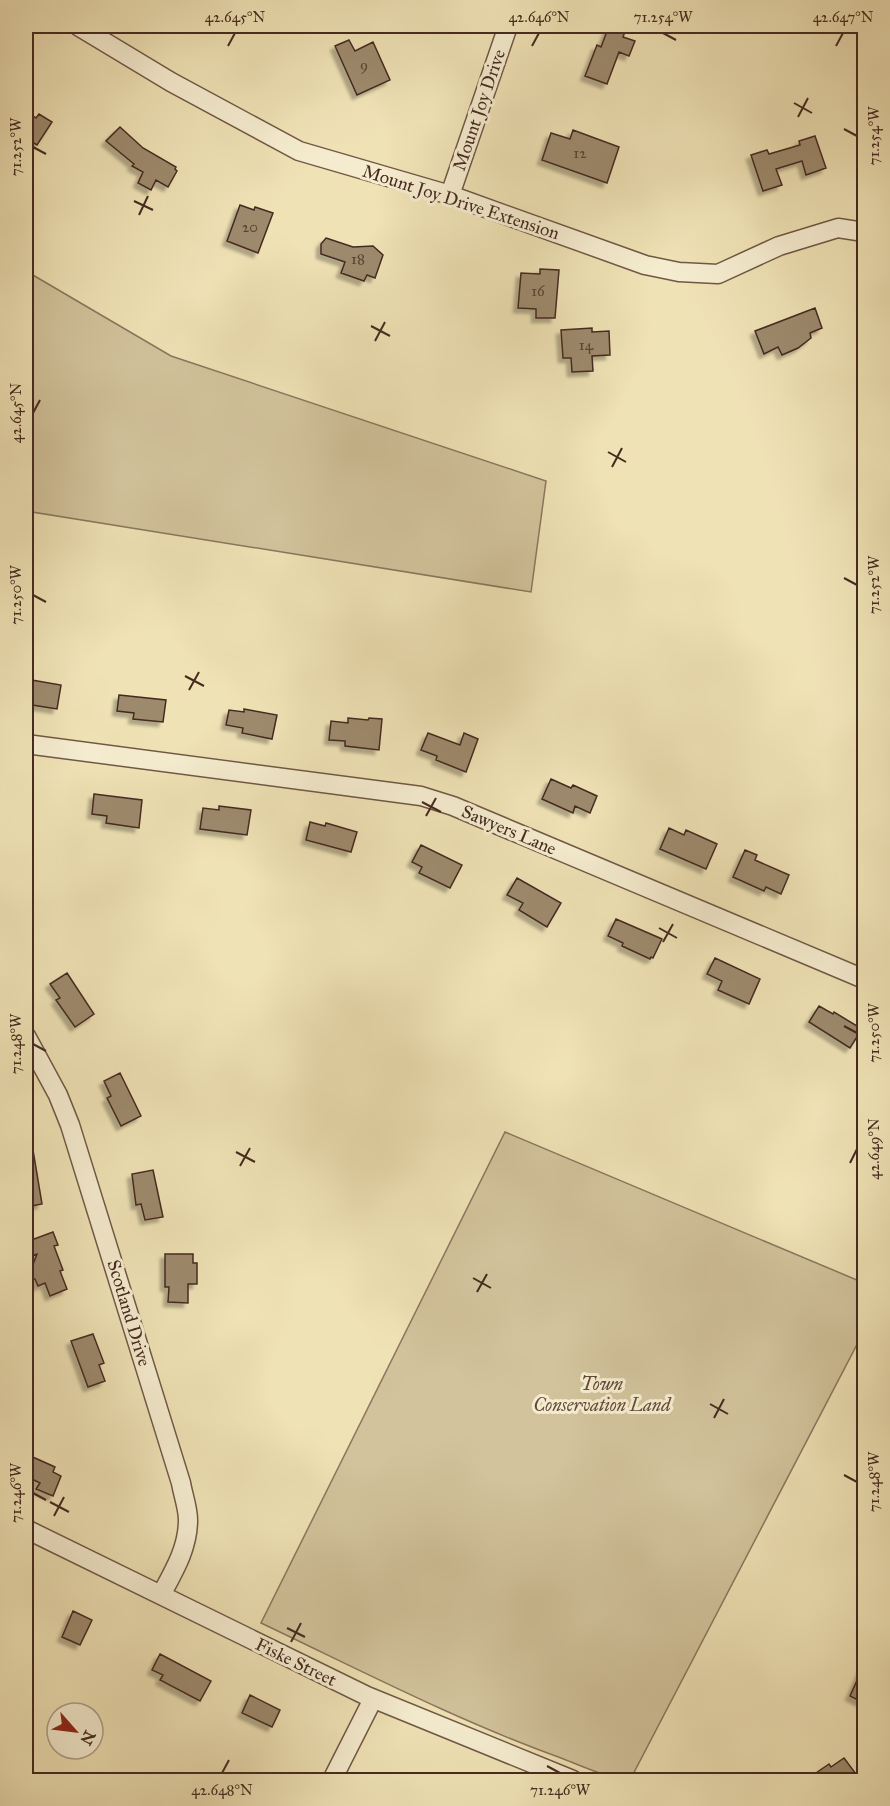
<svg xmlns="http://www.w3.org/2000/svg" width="890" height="1806" font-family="'IM FELL Great Primer',serif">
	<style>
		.green { fill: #d2c39c; stroke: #8c765e; stroke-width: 1.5 }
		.building { fill: #9d8a6d; stroke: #452a20; stroke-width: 1.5; filter: url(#shadow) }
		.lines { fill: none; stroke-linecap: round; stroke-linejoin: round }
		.minor-casing { stroke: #705845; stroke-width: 21 }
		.minor { stroke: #f5eccf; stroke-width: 18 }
		.ticks { fill: none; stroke: #452a20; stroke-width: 2 }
		.labels { text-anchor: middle; stroke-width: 6; stroke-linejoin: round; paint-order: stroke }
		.number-label { font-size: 15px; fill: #5b4233 }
		.street-label { font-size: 18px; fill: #452a20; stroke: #f5eccf }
		.park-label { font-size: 18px; font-style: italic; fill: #614939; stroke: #f5eccf }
		.neatline { fill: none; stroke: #452a20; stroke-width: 2 }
		.ticks-label { font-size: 15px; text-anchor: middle; fill: #452a20 }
	</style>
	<defs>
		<filter id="shadow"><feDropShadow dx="-4.5" dy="4.5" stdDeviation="1.5" flood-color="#0004"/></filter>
	</defs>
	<rect width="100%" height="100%" fill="#efe2b5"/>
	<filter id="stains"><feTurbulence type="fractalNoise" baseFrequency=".00333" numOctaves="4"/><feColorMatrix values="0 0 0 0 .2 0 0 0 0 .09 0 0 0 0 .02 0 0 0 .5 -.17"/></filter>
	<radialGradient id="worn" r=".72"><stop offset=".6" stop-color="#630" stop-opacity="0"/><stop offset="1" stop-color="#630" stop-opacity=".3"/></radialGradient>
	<path class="green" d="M26 271 171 356 546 481 531 592 26 511Z
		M505 1132 864 1283V1331L630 1780C612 1780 579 1765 561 1758 458 1721 360 1670 261 1623Z"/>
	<path class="building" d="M609 26H627L623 37 635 41 629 56 619 52 607 84 585 76 597 45 601 47Z
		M349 40 355 51 373 42 390 80 357 95 335 46Z
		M26 111 36 118 39 114 52 122 37 145 26 138Z
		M120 127 143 148 176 167 175 169 177 171 168 187 156 180 151 190 138 183 143 172 132 166 134 164 106 141Z
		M573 130 619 147 607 183 542 160 551 133 570 139Z
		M815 136 826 168 806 175 802 161 776 169 782 185 763 191 751 155 767 150 769 154 800 145 799 141Z
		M240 205 254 210 255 207 273 213 258 253 227 241Z
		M326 238 353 247 373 246 383 255 375 278 367 275 364 281 341 273 345 262 321 254V244Z
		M540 269 559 270 555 318H536V309L518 308 521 273 540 274Z
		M815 308 822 328 810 333 811 338 798 348 782 355 778 347 764 354 755 331Z
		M592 328V332L609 331 610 355 592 356 593 371 572 372 571 358H563L561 330Z
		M26 679 61 685 57 709 26 704Z
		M119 695 166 700 163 722 133 719 134 713 117 711Z
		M244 709 277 715 272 739 242 733 243 728 226 725 229 710 244 712Z
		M348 718 368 720 369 718 382 719 379 750 345 746V741L329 740 331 721 348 723Z
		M428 733 460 745 464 733 478 739 466 772 436 760 437 756 421 750Z
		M551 779 571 788 573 785 597 796 590 813 575 806 573 813 542 799Z
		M94 794 142 800 139 828 106 823 107 816 92 814Z
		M219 806 251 810 247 835 200 829 203 808 219 810Z
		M310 822 325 826 326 823 357 832 351 852 306 840Z
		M669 828 684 835 686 830 717 844 706 869 660 849Z
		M421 845 462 865 450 888 419 873 422 867 412 862Z
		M745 850 757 855 755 860 789 875 781 894 766 887 764 891 733 877Z
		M517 878 561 903 547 927 519 910 523 903 507 895Z
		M616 919 662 939 653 958 651 957 650 959 622 946 623 943 608 936Z
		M715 958 760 979 749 1004 718 990 722 981 707 974Z
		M67 973 94 1014 75 1027 56 1000 60 998 50 984Z
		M819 1006 833 1014 834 1012 862 1029 850 1048 809 1022Z
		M120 1073 141 1116 121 1126 107 1098 111 1096 104 1081Z
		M26 1150H33L42 1204 26 1207Z
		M153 1170 163 1217 145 1220 141 1204 136 1205 132 1174Z
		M53 1232 58 1245 54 1246 63 1270 60 1271 67 1289 50 1296 45 1283 38 1286 35 1279 28 1277 37 1254 26 1257V1242Z
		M165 1254H193V1263H197V1284H188V1303L168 1302 169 1287H165Z
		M93 1334 104 1363 99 1365 105 1381 88 1387 71 1341Z
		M26 1454 55 1467 53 1472 61 1476 53 1496 36 1489 40 1483 26 1476Z
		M73 1611 92 1620 80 1645 62 1637Z
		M160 1654 211 1681 200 1701 160 1680 163 1675 152 1670Z
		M864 1665V1703L850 1696Z
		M250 1695 280 1710 272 1727 242 1713Z
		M844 1758 856 1774 848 1780H806L829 1764 831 1767Z"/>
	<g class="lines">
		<defs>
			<path id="minor" d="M78 26 171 82 299 151 450 195 645 265 679 272 718 274 779 246 838 228 864 232
				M450 195 508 26
				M26 744 421 796 453 806 864 979
				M26 1036 58 1095 70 1125 181 1483C183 1495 188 1508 188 1520 188 1548 174 1571 161 1595
				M26 1529 367 1696 573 1780
				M332 1780 373 1699"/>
		</defs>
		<use href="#minor" class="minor-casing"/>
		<use href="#minor" class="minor"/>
	</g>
	<path class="ticks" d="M663 33 676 40M228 46 235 33M532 46 539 33M836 46 843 33M794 103 812 113M798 117 808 98M844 129 857 136M33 147 46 154M134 201 153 210M139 215 148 196M371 326 390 336M375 341 385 322M33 413 40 400M608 452 626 462M612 467 622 448M844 578 857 585M33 595 46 602M185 676 204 686M189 690 199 672M422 802 441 812M426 816 436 798M659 928 677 938M663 942 673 924M844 1026 857 1033M33 1044 46 1051M236 1152 255 1162M850 1163 857 1149M240 1166 250 1148M473 1278 491 1288M477 1292 487 1274M710 1404 728 1414M714 1418 724 1399M844 1475 857 1482M33 1493 46 1500M50 1502 69 1512M54 1516 64 1497M287 1628 305 1637M291 1642 301 1623M547 1766 560 1773M222 1773 229 1760"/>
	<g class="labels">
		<g class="number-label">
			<text x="364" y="70">9</text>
			<text x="580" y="158">12</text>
			<text x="250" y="232">20</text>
			<text x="358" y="264">18</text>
			<text x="538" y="296">16</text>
			<text x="586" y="350">14</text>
		</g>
		<g class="street-label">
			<text transform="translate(479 110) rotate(-71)" y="6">Mount Joy Drive</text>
			<text transform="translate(461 202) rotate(18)" y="6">Mount Joy Drive Extension</text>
			<text transform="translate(509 830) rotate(23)" y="6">Sawyers Lane</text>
			<text transform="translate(129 1313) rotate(73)" y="6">Scotland Drive</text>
			<text transform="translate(296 1662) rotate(26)" y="6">Fiske Street</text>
		</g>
		<g class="park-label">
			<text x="602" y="1390">Town<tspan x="602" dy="21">Conservation Land</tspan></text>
		</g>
	</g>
	<rect width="890" height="1806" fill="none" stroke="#efe2b5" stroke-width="66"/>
	<g transform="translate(75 1731) rotate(118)"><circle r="28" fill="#f5eccf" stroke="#af9e89" stroke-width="1.5"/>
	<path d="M0-4.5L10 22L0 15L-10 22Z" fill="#8f2418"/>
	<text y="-9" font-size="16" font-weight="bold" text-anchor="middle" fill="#452a20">N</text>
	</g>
	<rect x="33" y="33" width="824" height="1740" class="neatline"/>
	<g class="ticks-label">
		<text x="235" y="22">42.645°N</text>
		<text x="539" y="22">42.646°N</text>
		<text x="663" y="22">71.254°W</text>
		<text x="843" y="22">42.647°N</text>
		<text transform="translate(874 136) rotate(-90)" y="5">71.254°W</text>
		<text transform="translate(16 147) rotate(-90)" y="5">71.252°W</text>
		<text transform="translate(16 413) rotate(-90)" y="5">42.645°N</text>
		<text transform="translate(874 585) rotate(-90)" y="5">71.252°W</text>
		<text transform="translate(16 595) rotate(-90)" y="5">71.250°W</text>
		<text transform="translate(874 1033) rotate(-90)" y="5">71.250°W</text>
		<text transform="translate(16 1044) rotate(-90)" y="5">71.248°W</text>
		<text transform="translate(874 1149) rotate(-90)" y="5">42.649°N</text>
		<text transform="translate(874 1482) rotate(-90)" y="5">71.248°W</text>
		<text transform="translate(16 1493) rotate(-90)" y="5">71.246°W</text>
		<text x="222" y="1795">42.648°N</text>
		<text x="560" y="1795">71.246°W</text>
	</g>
	<rect width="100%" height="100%" filter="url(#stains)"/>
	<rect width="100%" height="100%" fill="url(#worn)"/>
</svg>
